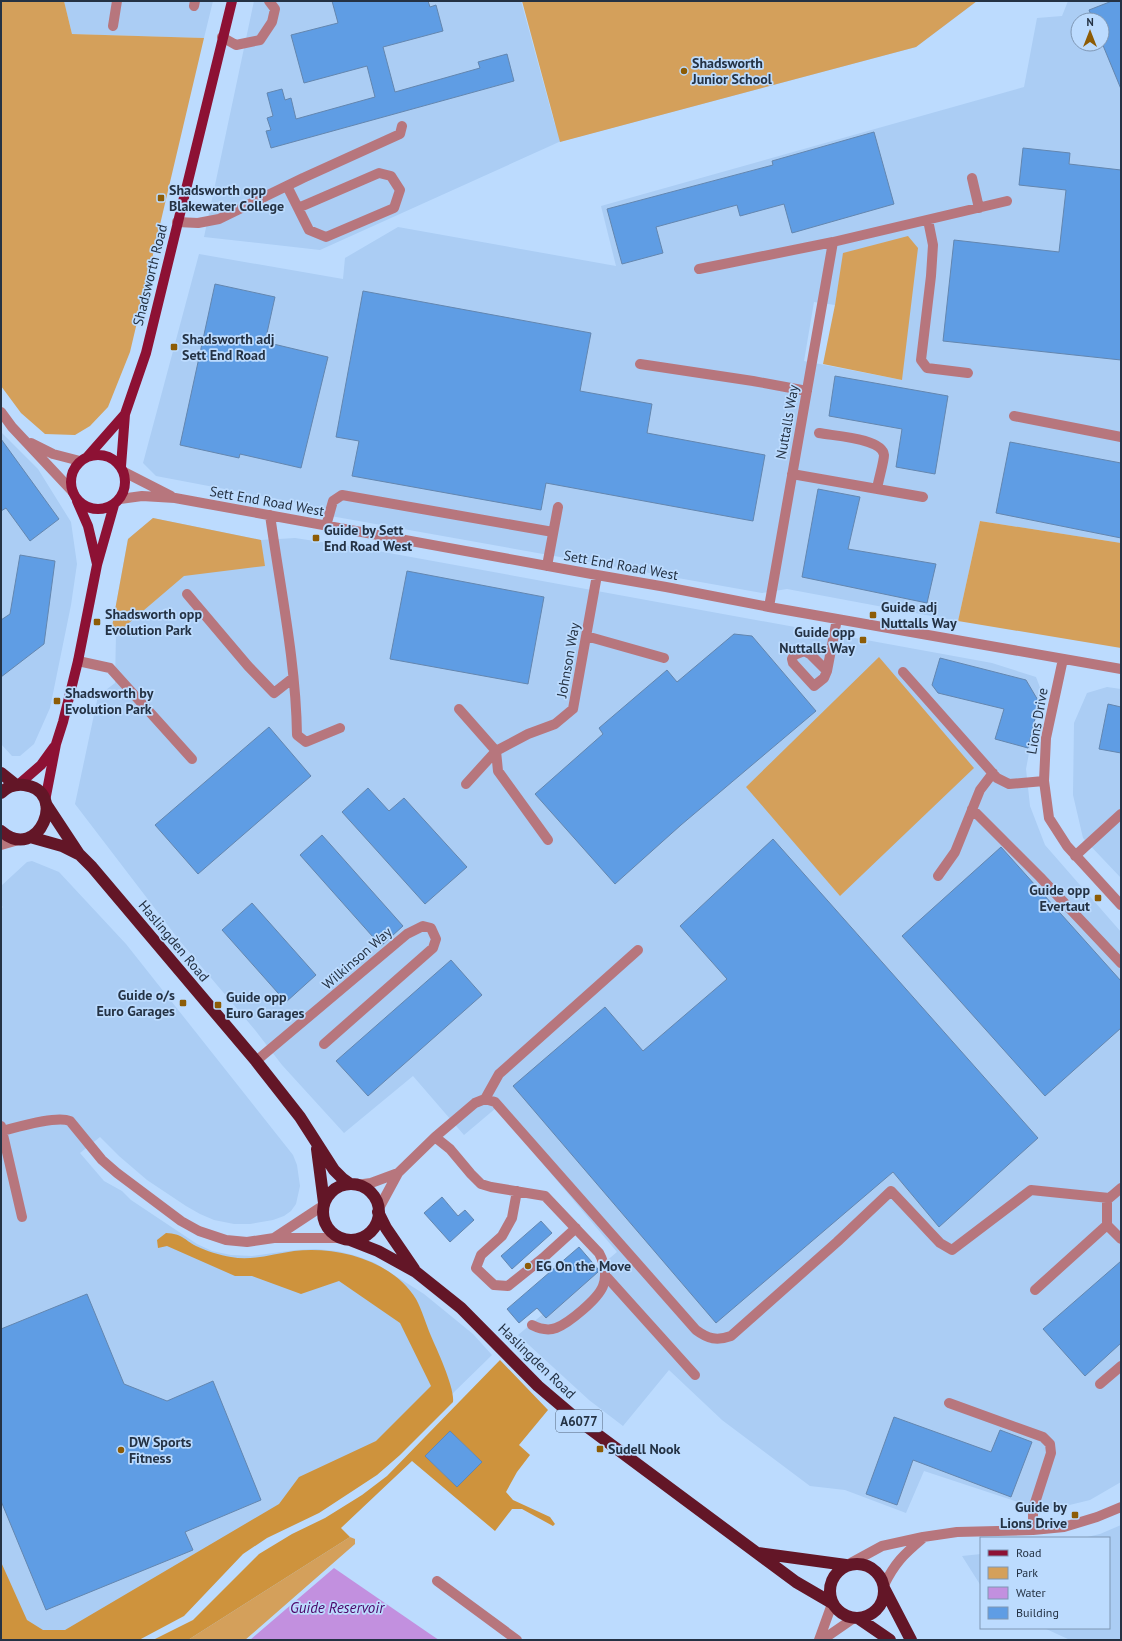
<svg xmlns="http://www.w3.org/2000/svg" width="1122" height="1641" font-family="'PT Sans',sans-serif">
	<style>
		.built { fill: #abcdf4; fill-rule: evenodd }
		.green { fill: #d4a05b }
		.forest { fill: #ce933d; fill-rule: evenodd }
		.water { fill: #c290df }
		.building { fill: #5f9de4; stroke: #6386af }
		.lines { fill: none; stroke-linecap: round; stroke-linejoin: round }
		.minor { stroke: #b7767d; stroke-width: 10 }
		.major { stroke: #8d1134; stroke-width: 10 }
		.highway { stroke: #631627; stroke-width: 12 }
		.poi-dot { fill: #8d5c06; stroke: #bcdbfe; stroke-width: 1.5 }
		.labels { text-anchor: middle; stroke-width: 3.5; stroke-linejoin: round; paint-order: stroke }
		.shield { fill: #bcdbfe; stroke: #52657c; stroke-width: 1 }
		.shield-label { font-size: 13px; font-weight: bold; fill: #243244 }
		.poi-label { font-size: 14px; font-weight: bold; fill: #243244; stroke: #bcdbfe; text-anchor: start }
		.street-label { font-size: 14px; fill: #243244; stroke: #bcdbfe }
		.water-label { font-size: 15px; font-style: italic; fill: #4c0568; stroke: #bcdbfe }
	</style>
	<rect width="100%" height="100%" fill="#bcdbfe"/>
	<path class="built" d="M64 1H213L204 38 72 34Z
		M254 1H521L556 129 549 95 977 1 916 47 559 142 320 250 204 237Z
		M1068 1H1121V543L980 521 958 621 787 589 762 593 297 510 298 503 156 476 143 463 199 254 343 279 345 258 398 227 616 266 601 206 1024 87 1037 18 1062 16ZM1078 20H1102V44H1078ZM844 253 902 380 804 361 814 302 835 305Z
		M1 432 38 469 71 522 77 564 71 605 50 708 34 744 20 756H12L1 744Z
		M153 518 261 540 295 538 367 549 992 663 1036 677 1041 690 1026 769 1030 806 1045 845 1121 932V1482L1090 1500 1045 1511 924 1471 906 1513 845 1490 810 1486 722 1420 669 1370 623 1426 589 1400 518 1335 617 1252 496 1108 464 1135 413 1076 344 1133 282 1065 255 1030 179 940 75 804 98 696 115 683 116 634 111 632 128 539Z
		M1107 687 1121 689V878L1083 838 1073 795 1074 723 1087 693Z
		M32 861 59 872 126 944 293 1155 297 1165 300 1186 296 1204 291 1211 284 1216 273 1220 250 1224H234L214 1220 200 1214 186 1206 147 1180 119 1156 100 1137 80 1153 104 1181 122 1191 131 1200 197 1244 212 1251 231 1255 252 1256 295 1250 316 1249 337 1251 357 1256 375 1263 424 1294 473 1334 492 1355 361 1483 71 1640H1V909L3 907 1 905V886L27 862Z
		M1121 1525V1640H1070L1044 1628H1109V1538H1083L1100 1534Z
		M981 1554V1586L962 1556Z"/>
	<path class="green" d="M1 1H64L72 34 204 38 130 352 108 407 90 426 75 435 45 434 21 413 1 386Z
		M522 1H977L916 47 560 142Z
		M908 236 918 248 902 380 823 364 835 305 843 253Z
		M153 518 261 540 265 566 184 576 116 634 111 632 128 539Z
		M980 521 1121 543V648L958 621Z
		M879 657 974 768 840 896 746 787Z
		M350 1537 355 1539V1544L245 1640H188Z"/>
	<path class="forest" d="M166 1233C183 1234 183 1239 196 1246 206 1251 220 1255 231 1257 252 1261 273 1254 294 1251 337 1246 392 1260 416 1299 422 1310 426 1324 431 1336 437 1350 455 1388 453 1402L400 1455 377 1475 319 1513 267 1538 243 1554 184 1616 139 1640H1V1562L27 1620 43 1630H65L279 1504 299 1477 376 1441 431 1386 400 1323 339 1281 301 1294 252 1276H235L167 1246 158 1248 157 1240Z
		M500 1360 548 1410 519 1445 530 1455 517 1472 506 1492 513 1500 550 1517 555 1524 553 1526 522 1509H512L495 1531 412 1461 341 1528 350 1537 188 1640H153L193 1620 259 1554 292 1534 325 1518 362 1495 387 1476ZM450 1431 482 1462 457 1487 425 1456Z"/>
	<path class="water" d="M334 1568 430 1634 439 1640H250Z"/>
	<path class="building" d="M332 1H428L430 7 436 5 443 31 383 47 395 92 480 68 478 62 507 54 514 81 271 148 266 131 271 130 267 118 273 116 267 93 282 89 285 100 291 98 296 119 375 97 367 66 304 83 291 35 338 23Z
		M1112 1H1121V89L1102 43V20H1093L1089 10Z
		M874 132 894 204 792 233 784 204 740 216 737 205 656 227 663 253 622 264 607 209 773 165 772 161Z
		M1023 148 1070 153 1069 164 1121 170V360L943 341 954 240 1059 252 1066 190 1019 185Z
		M215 284 275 297 265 342 328 357 301 468 240 454 239 458 180 445Z
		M363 291 591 333 580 391 652 404 647 433 765 455 753 521 546 483 541 510 352 476 359 441 336 437Z
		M835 376 948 396 935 474 896 467 902 429 829 416Z
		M1 439 59 519 30 541 6 508 1 511Z
		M1010 442 1121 463V538L996 513Z
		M818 489 860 497 848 549 936 564 927 603 802 577Z
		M20 555 55 561 44 644 1 677V620L10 614Z
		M407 571 544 597 528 684 390 659Z
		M734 634 752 636 816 711 681 825 615 884 535 794 603 734 599 728 667 670 677 682Z
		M940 658 1026 680 1039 702 1028 748 995 739 1004 709 938 693 932 685Z
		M1108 704 1121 707V753L1099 749Z
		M269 727 311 776 198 874 155 825Z
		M368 788 389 811 404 798 467 867 425 904 342 812Z
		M322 835 403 926 381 946 300 855Z
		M773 839 1038 1138 939 1227 893 1172 716 1323 513 1086 605 1007 643 1051 727 979 680 926Z
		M1001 847 1121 981V1028L1045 1096 902 936Z
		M252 903 316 975 286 1002 222 930Z
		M451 960 482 995 368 1096 336 1061Z
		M442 1197 458 1216 465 1210 474 1220 450 1242 424 1213Z
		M541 1221 552 1233 512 1269 501 1256Z
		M579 1247 598 1269V1272L546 1318 537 1308 519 1323 507 1309Z
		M1121 1261V1343L1085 1376 1043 1329Z
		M87 1294 124 1384 167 1401 213 1381 261 1500 185 1532 193 1550 46 1610 1 1501V1329Z
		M894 1417 991 1452 1000 1430 1032 1442 1011 1497 913 1460 897 1505 866 1494Z
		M450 1431 482 1462 457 1487 425 1456Z"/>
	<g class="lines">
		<path class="minor" d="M194 6 195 1
			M113 26 117 1
			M222 37 236 45 260 40 272 22 275 9 269 1
			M972 178 979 208
			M287 186 309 230 326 237 394 208 400 190 391 176 379 173 298 208
			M928 220 933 245 931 276 921 360 927 368 968 373
			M177 222 198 223 219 219 303 178 400 134 402 126
			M699 269 833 242 1007 201
			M640 364 753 381 807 391
			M1 412 12 427 73 492
			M1014 416 1121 437
			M819 433C833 436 882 438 884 455 884 462 878 481 877 489
			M31 443 53 454 80 461
			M124 472 171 496
			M792 474 923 497
			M120 499 142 496 175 498 597 575 666 587 769 607 1121 669
			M270 515C280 587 296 662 297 735L306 742 340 728
			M326 526 333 501 342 495 553 532
			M547 566 558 507
			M187 594 248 666 274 693 293 678
			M769 607 833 242
			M586 636 664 658
			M1063 659 1046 738 1044 781 1049 818 1067 846 1121 905
			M78 661 110 668 192 759
			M827 671 810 654 804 651 794 655 792 659 793 663 814 686 824 678 827 671 837 619
			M903 672 997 778 1009 784 1044 781
			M459 709 496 751 498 771 548 840
			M466 784 496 751 528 734 555 724 573 709 597 575
			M972 809 1040 877 1121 963
			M1 845 22 839
			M1075 856 1121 814
			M938 876 955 852 980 790 993 773
			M256 1061 407 934 423 926 431 928 436 939 433 948 324 1044
			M485 1099 499 1074 638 950
			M1 1126 22 1217
			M2 1131C18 1127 57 1115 70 1121L102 1160 117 1173 181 1221 199 1231 226 1240 247 1242 274 1238H342
			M435 1137 450 1149 471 1174 481 1184 491 1187 545 1196 599 1253C605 1264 607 1275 603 1286 598 1299 569 1323 556 1328 548 1331 540 1329 532 1325
			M356 1185 371 1183 398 1173
			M517 1191 512 1218 502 1236 481 1255 476 1268 494 1285 508 1286 543 1258 576 1228
			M378 1210 398 1173 435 1137 475 1103 485 1099 495 1102 696 1330C708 1339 717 1341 731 1336L837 1242 891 1191 940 1243 952 1250 1031 1190 1109 1198
			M1107 1225V1200L1121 1188
			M1107 1225 1121 1239
			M274 1238 324 1205
			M605 1275 695 1375
			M1035 1290 1107 1225
			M1100 1384 1121 1366
			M949 1403 1043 1437 1050 1444 1051 1453 1033 1509V1530
			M849 1564 882 1546 923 1537 957 1532 1033 1530 1064 1527 1097 1517 1121 1507
			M437 1581 517 1640
			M884 1585C895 1563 903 1555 922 1539
			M819 1640 832 1604
			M822 1640 854 1618"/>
		<path class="major" d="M71 482a27 27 0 1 1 54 0a27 27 0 1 1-54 0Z
			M88 456 125 414
			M121 466 125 414 146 353 232 1
			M77 501 88 526 97 564
			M18 785 41 765 54 747
			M45 801 56 744 63 722 78 661 97 565 114 505"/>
		<path class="highway" d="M1 773 16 785
			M1 793C7 787 15 784 24 785 69 790 39 864 1 831
			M46 804 79 854 92 867 256 1061 300 1117 334 1170 343 1179 350 1184
			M30 837 62 846 78 854
			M317 1149 324 1203
			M323 1212a28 28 0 1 1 56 0a28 28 0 1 1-56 0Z
			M378 1212 386 1228 414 1269
			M350 1240 378 1251 416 1272 461 1308 538 1386 578 1420 796 1582 832 1603
			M758 1553 846 1565
			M830 1591a27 27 0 1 1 54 0a27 27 0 1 1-54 0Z
			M884 1588 911 1640
			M858 1618 890 1640"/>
	</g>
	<g class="poi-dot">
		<circle cx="684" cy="71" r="4"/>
		<rect x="157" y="194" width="8" height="8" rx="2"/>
		<rect x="170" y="343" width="8" height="8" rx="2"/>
		<rect x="312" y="534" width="8" height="8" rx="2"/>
		<rect x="869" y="611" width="8" height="8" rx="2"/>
		<rect x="93" y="618" width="8" height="8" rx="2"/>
		<rect x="859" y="636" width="8" height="8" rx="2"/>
		<rect x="53" y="697" width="8" height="8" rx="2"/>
		<rect x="1094" y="894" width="8" height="8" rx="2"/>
		<rect x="179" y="999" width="8" height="8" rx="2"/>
		<rect x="214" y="1001" width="8" height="8" rx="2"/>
		<circle cx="528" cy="1266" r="4"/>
		<rect x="596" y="1445" width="8" height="8" rx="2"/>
		<circle cx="121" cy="1450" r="4"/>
		<rect x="1071" y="1511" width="8" height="8" rx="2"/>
	</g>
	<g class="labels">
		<rect class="shield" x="556" y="1410" width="46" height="22" rx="3"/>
		<g class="shield-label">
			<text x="579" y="1426">A6077</text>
		</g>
		<g class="poi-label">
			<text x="692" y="68">Shadsworth<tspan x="692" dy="16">Junior School</tspan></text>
			<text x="169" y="195">Shadsworth opp<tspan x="169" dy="16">Blakewater College</tspan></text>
			<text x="182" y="344">Shadsworth adj<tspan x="182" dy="16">Sett End Road</tspan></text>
			<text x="324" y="535">Guide by Sett<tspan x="324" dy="16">End Road West</tspan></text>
			<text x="881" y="612">Guide adj<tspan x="881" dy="16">Nuttalls Way</tspan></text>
			<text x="105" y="619">Shadsworth opp<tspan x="105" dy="16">Evolution Park</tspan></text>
			<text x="855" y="637" text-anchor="end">Guide opp<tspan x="855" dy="16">Nuttalls Way</tspan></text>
			<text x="65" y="698">Shadsworth by<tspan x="65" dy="16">Evolution Park</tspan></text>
			<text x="1090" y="895" text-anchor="end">Guide opp<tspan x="1090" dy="16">Evertaut</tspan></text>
			<text x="175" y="1000" text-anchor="end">Guide o/s<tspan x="175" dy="16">Euro Garages</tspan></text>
			<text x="226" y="1002">Guide opp<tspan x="226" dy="16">Euro Garages</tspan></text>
			<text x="536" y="1271">EG On the Move</text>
			<text x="129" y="1447">DW Sports<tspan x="129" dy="16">Fitness</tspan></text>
			<text x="608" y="1454">Sudell Nook</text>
			<text x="1067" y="1512" text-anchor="end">Guide by<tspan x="1067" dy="16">Lions Drive</tspan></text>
		</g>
		<g class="street-label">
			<text transform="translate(150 275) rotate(-76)" y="5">Shadsworth Road</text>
			<text transform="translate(787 422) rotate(-80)" y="5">Nuttalls Way</text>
			<text transform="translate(267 501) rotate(10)" y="5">Sett End Road West</text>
			<text transform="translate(621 565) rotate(10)" y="5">Sett End Road West</text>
			<text transform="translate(568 660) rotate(-80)" y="5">Johnson Way</text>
			<text transform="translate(1037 721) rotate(-80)" y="5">Lions Drive</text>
			<text transform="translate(174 941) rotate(50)" y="5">Haslingden Road</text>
			<text transform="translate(357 958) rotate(-41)" y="5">Wilkinson Way</text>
			<text transform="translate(537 1361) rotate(44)" y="5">Haslingden Road</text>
		</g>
		<g class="water-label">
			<text x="337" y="1613">Guide Reservoir</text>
		</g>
	</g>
	<rect width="1122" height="1641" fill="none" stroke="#243244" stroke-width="4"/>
	<rect x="980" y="1537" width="130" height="92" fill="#bcdbfe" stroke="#7f97b4"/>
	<rect x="988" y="1550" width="20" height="6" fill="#8d1134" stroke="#7f97b4"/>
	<text x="1016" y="1557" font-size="12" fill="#243244">Road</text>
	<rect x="988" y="1567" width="20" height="12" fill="#d4a05b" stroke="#7f97b4"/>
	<text x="1016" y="1577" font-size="12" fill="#243244">Park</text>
	<rect x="988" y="1587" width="20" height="12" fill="#c290df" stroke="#7f97b4"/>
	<text x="1016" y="1597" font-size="12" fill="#243244">Water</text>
	<rect x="988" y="1607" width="20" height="12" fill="#5f9de4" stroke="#7f97b4"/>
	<text x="1016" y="1617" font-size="12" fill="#243244">Building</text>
	<g transform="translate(1090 32)"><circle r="19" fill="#bcdbfe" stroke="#7f97b4"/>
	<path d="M0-3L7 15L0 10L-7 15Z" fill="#8d5c06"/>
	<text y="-6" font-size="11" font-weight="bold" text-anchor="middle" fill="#243244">N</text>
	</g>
</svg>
